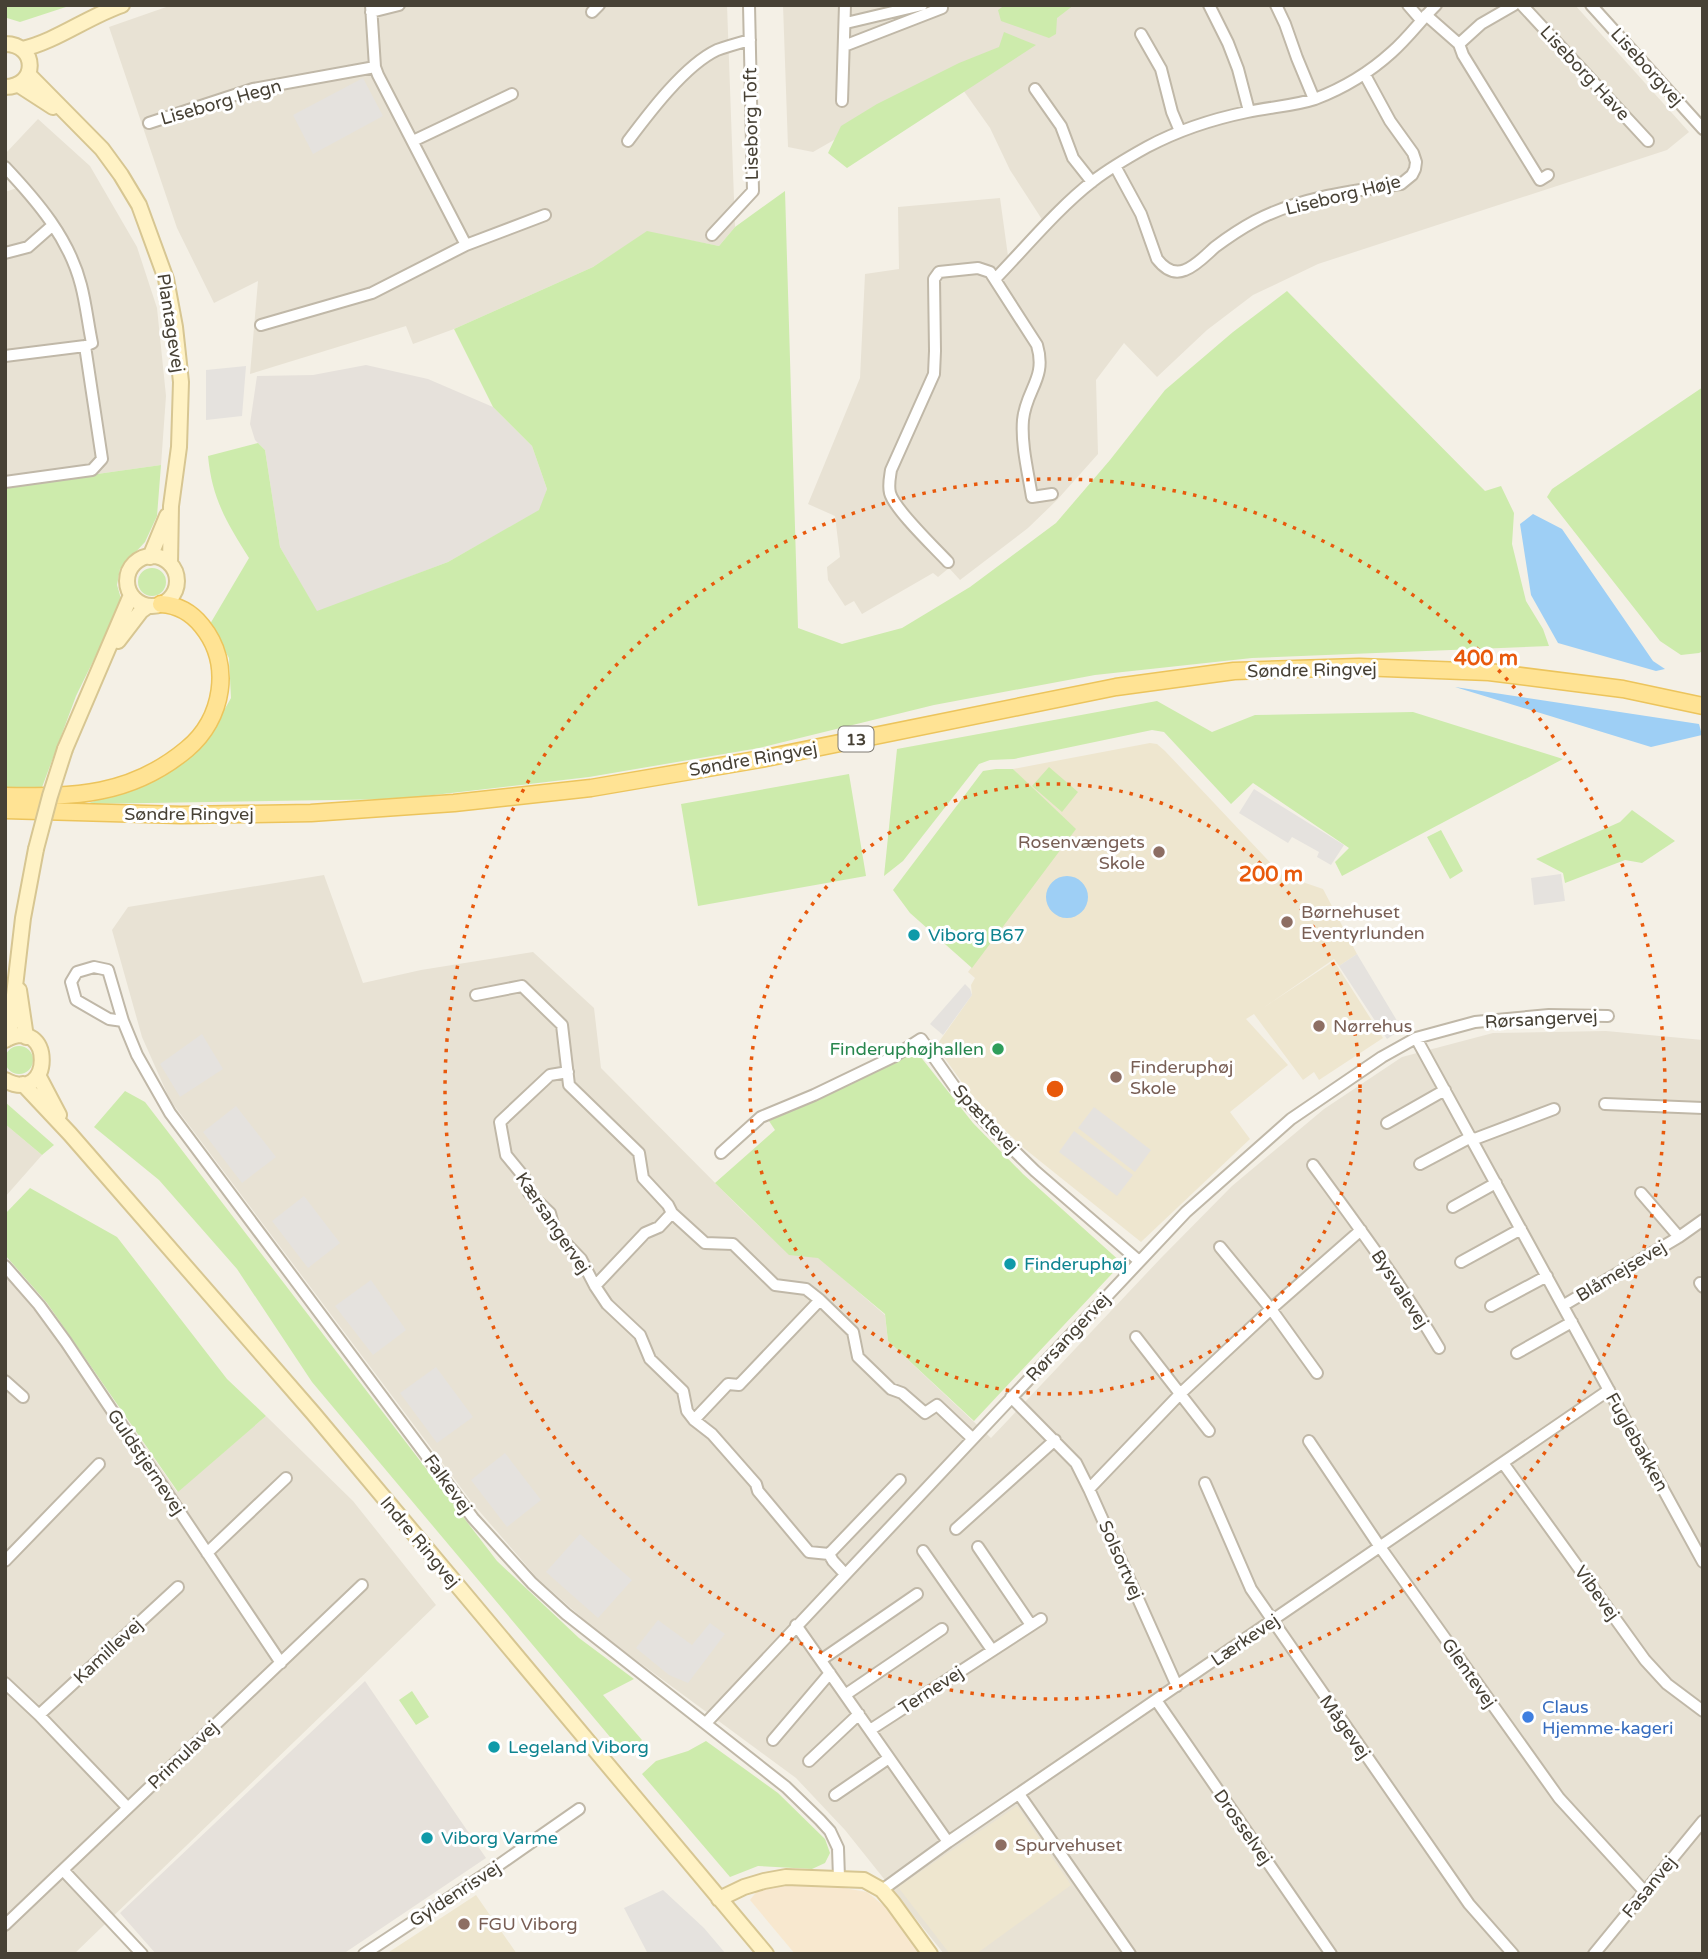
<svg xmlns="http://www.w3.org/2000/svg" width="1708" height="1959" font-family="'Varela Round',sans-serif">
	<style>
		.residential { fill: #e8e2d4 }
		.commercial { fill: #f8e8cf }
		.industrial { fill: #e6e1db }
		.education { fill: #eee6cf }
		.green { fill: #cdebac }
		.parking { fill: #e5e2de }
		.water { fill: #9ecff5 }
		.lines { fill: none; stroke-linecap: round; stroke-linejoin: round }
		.street-casing { stroke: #c0b8a8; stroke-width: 14 }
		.secondary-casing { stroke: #d7c692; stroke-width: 18 }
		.primary-casing { stroke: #ecc45c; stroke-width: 19 }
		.street { stroke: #fff; stroke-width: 10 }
		.secondary { stroke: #fff2c5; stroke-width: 14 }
		.primary { stroke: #ffe394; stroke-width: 16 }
		.secondary-bridge-casing { stroke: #d7c692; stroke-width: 18; stroke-linecap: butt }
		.secondary-bridge { stroke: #fff2c5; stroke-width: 14 }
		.ring { fill: none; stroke: #e8590c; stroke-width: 3.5; stroke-dasharray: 3.5 7 }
		.education-dot { fill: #8d6e63; stroke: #fff; stroke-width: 2.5 }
		.culture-dot { fill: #0f9aa8; stroke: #fff; stroke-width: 2.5 }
		.leisure-dot { fill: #2e9e5b; stroke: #fff; stroke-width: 2.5 }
		.shop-dot { fill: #3f7fe0; stroke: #fff; stroke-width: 2.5 }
		.labels { text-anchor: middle; stroke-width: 6; stroke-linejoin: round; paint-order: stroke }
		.shield { fill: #fff; stroke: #7e7a72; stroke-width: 2 }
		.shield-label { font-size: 16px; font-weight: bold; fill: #474135 }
		.street-label { font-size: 18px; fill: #474135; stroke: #fff }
		.education-label { font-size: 18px; fill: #785e54; stroke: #fff; text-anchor: start }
		.culture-label { font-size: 18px; fill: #0d838f; stroke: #fff; text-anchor: start }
		.leisure-label { font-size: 18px; fill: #27864d; stroke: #fff; text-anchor: end }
		.shop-label { font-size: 18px; fill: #366cbe; stroke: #fff; text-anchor: start }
		.centre { fill: #e8590c; stroke: #fff; stroke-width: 3.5 }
		.ring-label { font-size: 21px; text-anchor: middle; font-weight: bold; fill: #e8590c; stroke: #fff; stroke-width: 6; stroke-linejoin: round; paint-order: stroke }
	</style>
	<rect width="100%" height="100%" fill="#f4f0e6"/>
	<path class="residential" d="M172 5H727L735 227 719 246 647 232 593 267 454 329 413 344 406 326 250 374 258 281 214 303 177 228 109 27Z
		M783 5H1575L1689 132 1667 150 1318 264 1253 295 1207 330 1157 377 1124 343 1096 380 1098 454 1057 500 1028 528 960 580 949 568 938 577 933 573 862 614 854 601 845 606 828 580 827 567 840 557 835 516 808 504 860 378 865 274 899 269 898 207 1000 198 1008 256 1043 221 1010 170 990 128 951 73 813 152 788 147Z
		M38 119 90 166 137 247 157 308 166 396 161 465 5 487V192L17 188 5 154Z
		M324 875 363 983 421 970 533 952 594 1008 601 1068 744 1212 789 1254 818 1257 885 1315 888 1341 991 1438 1161 1258 1232 1186 1324 1109 1402 1057 1493 1033 1606 1031 1703 1040V1954H944L845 1830 796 1778 598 1632 538 1579 474 1505 170 1100 142 1037 112 930 128 907Z
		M5 1124 42 1155 5 1197Z
		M5 1258 47 1303 177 1492 266 1416 353 1501 436 1605 74 1954H5Z"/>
	<path class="commercial" d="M779 1885H826L867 1892 884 1906 922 1954H795L750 1900 757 1891Z"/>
	<path class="industrial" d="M366 365 428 379 493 407 532 446 547 489 540 510 448 562 317 612 280 547 265 450 255 440 250 424 257 376 313 375Z
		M365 1681 486 1858 343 1954H156L120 1913Z"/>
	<path class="education" d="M1150 743 1157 744 1165 751 1282 875 1323 889 1357 954 1339 966 1334 959 1263 1008 1334 961 1383 1038 1319 1080 1314 1072 1303 1080 1254 1014 1246 1019 1288 1065 1230 1112 1250 1139 1141 1242 1025 1149 997 1123 966 1088 936 1046 972 995 971 985 975 978 968 972 1075 829 1013 769Z
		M1017 1806 1071 1885 976 1954H950L898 1887Z
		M476 1895 517 1954H386Z"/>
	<path class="green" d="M5 5H72L20 22 7 18Z
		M1005 5H1074L1057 18 1056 34 1049 38 1001 21 998 10Z
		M1004 32 1036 45 847 168 828 153 841 126 877 104 959 63 999 47Z
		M785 191 798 628 842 644 902 628 970 587 1056 523 1110 460 1165 390 1233 332 1287 291 1485 491 1501 486 1514 513 1512 544 1526 601 1543 629 1549 646 1252 658 1095 675 934 705 759 748 589 777 399 799 86 804 141 785 177 764 210 735 231 698 229 658 210 624 249 558C227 523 212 499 208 456L258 443 265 450 280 547 317 611 448 562 539 510 547 489 532 446 493 407 454 329 593 267 647 231 719 246 735 227Z
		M1703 387V651L1699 653 1681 655 1660 641 1547 497 1552 489Z
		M161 465 157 516 145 542 120 569 117 585 122 602 76 696 41 790 5 788V487Z
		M138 582a14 14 0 1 1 28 0a14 14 0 1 1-28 0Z
		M1157 701 1212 732 1255 715 1413 712 1563 759 1342 876 1335 862 1349 848 1253 783 1231 804 1164 732 1152 730 1014 759 990 760 979 764 903 861 884 876 897 749Z
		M1049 767 1078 792 1062 812 1032 786Z
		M996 769H1013L1076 829 972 968 910 913 893 890 983 771Z
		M849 774 866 876 698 906 681 804Z
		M1632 810 1675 841 1642 863 1625 860 1565 883 1563 873 1536 859 1620 822Z
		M1441 830 1463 871 1450 879 1427 837Z
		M5 1060a14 14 0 1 1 28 0a14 14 0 1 1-28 0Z
		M916 1051 973 1123 1023 1174 1122 1263 974 1421 888 1341 885 1314 818 1258 789 1255 715 1183 775 1130 769 1121Z
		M125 1091 145 1102 497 1561 579 1638 634 1679 603 1695 642 1740 626 1756 312 1382 237 1269 159 1180 94 1127Z
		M5 1102 54 1145 42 1155 5 1124Z
		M30 1188 117 1237 227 1379 266 1416 178 1492 47 1303 5 1255V1214Z
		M412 1691 429 1717 416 1725 399 1700Z
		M706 1741 778 1793 825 1839 830 1853 825 1863 812 1869 758 1866 730 1877 642 1774 656 1761 688 1751Z"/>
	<path class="parking" d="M363 78 383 116 313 154 293 115Z
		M246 366 242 416 206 420V370Z
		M1254 789 1344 845 1331 865 1317 857 1319 852 1292 837 1288 843 1239 813Z
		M1561 874 1565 901 1534 905 1531 878Z
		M1357 954 1402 1029 1387 1039 1339 966Z
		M965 984 970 989 972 995 943 1035 930 1024Z
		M202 1034 223 1069 180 1097 160 1064Z
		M236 1106 276 1157 242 1183 203 1132Z
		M1094 1107 1151 1150 1135 1172 1078 1128Z
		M1074 1131 1133 1175 1117 1196 1059 1152Z
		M304 1196 340 1243 308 1268 272 1221Z
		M371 1280 406 1330 373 1355 335 1306Z
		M436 1367 473 1417 437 1443 400 1393Z
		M505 1453 541 1500 507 1527 471 1480Z
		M580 1534 632 1580 598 1618 546 1572Z
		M658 1620 692 1645 710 1623 725 1634 688 1683 669 1675 636 1648Z
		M663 1890 704 1928 726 1954H648L624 1908Z"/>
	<path class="water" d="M1533 514 1562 529 1653 661 1665 669 1656 671 1558 643 1531 595 1520 524Z
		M1455 687 1699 724 1702 735 1651 747Z
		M1046 897a21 21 0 1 1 42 0a21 21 0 1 1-42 0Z"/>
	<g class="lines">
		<defs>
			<path id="street" d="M371 5 375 67 378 75 466 245
				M1209 5 1228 43 1238 69 1249 111
				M1276 5 1285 24 1297 58 1314 99
				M1408 5 1421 20
				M1522 5 1648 141
				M1591 5 1703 129
				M371 12 399 5
				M592 12 599 5
				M1426 15 1459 44 1463 55 1540 180 1548 175
				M846 23 922 5
				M1141 34 1161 69 1172 112 1180 131
				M1459 44 1481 24 1514 5
				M844 46 942 8 941 5
				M1035 89 1061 126 1073 158 1092 182
				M842 101 845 5
				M149 123 253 89 375 67
				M413 141 512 94
				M628 141C649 113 685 65 717 50 728 46 739 43 750 40
				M1115 166 1141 214 1157 259C1164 268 1173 275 1185 270 1196 266 1206 255 1215 247 1227 238 1242 228 1255 221 1300 197 1352 191 1401 184L1412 175 1415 169 1416 162 1413 153 1390 121 1365 75
				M5 167C37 201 69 238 81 285 86 304 88 324 92 343L85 346 5 356
				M712 235 753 191 749 5
				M5 253 28 247 53 225
				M996 278C1026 247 1059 207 1093 181 1110 168 1129 157 1147 147 1179 130 1213 119 1247 112 1270 107 1294 106 1315 99 1344 88 1370 72 1392 52 1408 38 1421 20 1436 5
				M261 325 372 293 466 245 545 215
				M5 482 92 470 102 459 85 346
				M948 562C935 548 894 509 890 493 888 485 890 477 891 470L934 374 935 351 934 279 939 272 978 268 990 272 1037 345C1047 379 1026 389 1023 420 1021 445 1028 472 1032 497L1052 494
				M476 995 522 986 562 1025 569 1085 639 1153 643 1178 668 1205 672 1213 705 1243 733 1244 775 1285 806 1289 820 1300 853 1332 858 1357 891 1389 902 1393 925 1413 937 1405 972 1438
				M123 1021 109 1019 76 1000 71 982 77 972 94 967 108 970 123 1021 137 1055 170 1113 473 1518 532 1583 566 1614 786 1787 820 1820 830 1831 838 1848 839 1878
				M1416 1038 1703 1562
				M568 1072 550 1075 500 1122 506 1155 524 1177 529 1193 550 1213 555 1232 581 1259 595 1286 607 1304 640 1335 650 1359 683 1391 687 1411 694 1420 712 1434 756 1484 758 1491 809 1552 829 1554 900 1480
				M1605 1104 1703 1108
				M1387 1123 1445 1090
				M1472 1140 1554 1109
				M721 1153 761 1117 814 1095 893 1057 921 1039 959 1093 989 1126 1035 1171 1139 1261
				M1420 1164 1471 1137
				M1313 1165C1357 1225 1401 1284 1439 1348
				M1641 1193 1679 1237
				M1453 1207 1496 1183
				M1220 1247 1271 1309 1317 1373
				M1461 1262 1521 1229
				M5 1266 39 1305 66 1342 281 1663
				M1700 1283 1703 1287
				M595 1286 645 1233 659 1227 672 1213
				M1564 1305 1679 1237 1703 1220
				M1491 1306 1547 1276
				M1136 1337 1209 1431
				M1517 1353 1572 1322
				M5 1381 23 1397
				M1011 1397 1076 1463 1089 1489 1177 1686
				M694 1420 728 1384 739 1385 820 1300
				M1309 1441 1380 1547 1559 1798 1645 1892
				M1503 1463 1645 1660 1667 1684 1703 1711
				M1205 1483 1251 1589 1469 1904 1513 1954
				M1089 1489 1180 1394 1271 1309 1361 1230
				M956 1529 1055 1440
				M978 1547 1031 1625
				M923 1551 992 1650
				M207 1553 286 1478
				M829 1554 833 1561 845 1574
				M5 1561 99 1464
				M796 1625 948 1842
				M821 1660 917 1594
				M5 1683 39 1715 128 1808
				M845 1695 942 1629
				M1156 1700 1331 1954
				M39 1715 178 1587
				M706 1723 1186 1212 1291 1119 1382 1057 1416 1038 1475 1022 1549 1015 1608 1016
				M870 1730 1041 1619
				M773 1740 830 1673
				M809 1761 859 1714
				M1019 1794 1130 1954
				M835 1795 889 1758
				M63 1870 142 1954
				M882 1890 948 1842 1609 1390
				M5 1925 362 1585
				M364 1954 496 1867 579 1809
				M1594 1954 1703 1821"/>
			<path id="secondary" d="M5 44C38 44 38 87 5 87
				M22 49C55 42 89 16 122 5
				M28 74 102 149 121 175 139 205 166 279 175 327 181 382 179 447 171 506 170 564
				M19 85 53 107
				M127 581a25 25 0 1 1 50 0a25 25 0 1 1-50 0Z
				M150 557 167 516
				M118 641 141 611 148 606
				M65 749 131 595
				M19 990 26 1037
				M9 1038 23 918 36 849
				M5 1040C54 1013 54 1107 5 1080
				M38 1075 59 1115
				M23 1084 70 1134 313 1413 766 1954
				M719 1899 744 1887 764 1881 786 1877 864 1880 882 1890 893 1903 930 1954"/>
			<path id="primary" d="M5 796C74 797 131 796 187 749 223 719 233 664 202 626 191 612 178 605 161 604
				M5 810 181 815 311 813 454 803 591 788 761 759 1116 687 1234 671 1359 667 1489 672 1623 689 1703 706"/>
		</defs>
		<use href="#street" class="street-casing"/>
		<use href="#secondary" class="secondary-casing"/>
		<use href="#primary" class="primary-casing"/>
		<use href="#street" class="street"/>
		<use href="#secondary" class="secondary"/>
		<use href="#primary" class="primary"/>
		<defs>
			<path id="secondary-bridge" d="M36 849 50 796 65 749"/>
		</defs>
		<use href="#secondary-bridge" class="secondary-bridge-casing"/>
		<use href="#secondary-bridge" class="secondary-bridge"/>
	</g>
	<g class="ring">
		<circle cx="1055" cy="1089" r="305"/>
		<circle cx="1055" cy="1089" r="610"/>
	</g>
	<g class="education-dot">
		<circle cx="1159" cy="852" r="7"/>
		<circle cx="1287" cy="922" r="7"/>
		<circle cx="1319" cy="1026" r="7"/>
		<circle cx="1116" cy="1077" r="7"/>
		<circle cx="1001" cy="1845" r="7"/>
		<circle cx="464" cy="1924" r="7"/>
	</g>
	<g class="culture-dot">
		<circle cx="914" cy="935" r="7"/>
		<circle cx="1010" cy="1264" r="7"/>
		<circle cx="494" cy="1747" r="7"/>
		<circle cx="427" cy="1838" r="7"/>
	</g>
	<circle class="leisure-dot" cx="998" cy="1049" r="7"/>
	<circle class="shop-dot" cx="1528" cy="1717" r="7"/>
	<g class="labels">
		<rect class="shield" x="838.5" y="726.5" width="35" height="25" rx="5"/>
		<g class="shield-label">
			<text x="856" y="745">13</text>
		</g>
		<g class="street-label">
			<text transform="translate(1647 67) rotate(48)" y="6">Liseborgvej</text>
			<text transform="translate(1585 73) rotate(47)" y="6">Liseborg Have</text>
			<text transform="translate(221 102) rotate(-16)" y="6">Liseborg Hegn</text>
			<text transform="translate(751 124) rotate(-91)" y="6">Liseborg Toft</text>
			<text transform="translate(1343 195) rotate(-14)" y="6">Liseborg Høje</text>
			<text transform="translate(171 323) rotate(81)" y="6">Plantagevej</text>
			<text transform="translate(1312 670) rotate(-1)" y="6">Søndre Ringvej</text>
			<text transform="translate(753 759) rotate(-10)" y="6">Søndre Ringvej</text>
			<text x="189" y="820">Søndre Ringvej</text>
			<text transform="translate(1541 1019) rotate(-3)" y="6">Rørsangervej</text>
			<text transform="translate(986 1119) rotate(47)" y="6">Spættevej</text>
			<text transform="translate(553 1223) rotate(56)" y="6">Kærsangervej</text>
			<text transform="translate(1621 1271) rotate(-31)" y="6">Blåmejsevej</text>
			<text transform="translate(1400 1289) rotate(57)" y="6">Bysvalevej</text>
			<text transform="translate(1068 1337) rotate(-47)" y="6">Rørsangervej</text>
			<text transform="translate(1637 1442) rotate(61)" y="6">Fuglebakken</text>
			<text transform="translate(146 1462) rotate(56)" y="6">Guldstjernevej</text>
			<text transform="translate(448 1484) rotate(54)" y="6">Falkevej</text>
			<text transform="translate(420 1542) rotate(50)" y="6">Indre Ringvej</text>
			<text transform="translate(1121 1560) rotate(66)" y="6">Solsortvej</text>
			<text transform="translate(1597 1593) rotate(54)" y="6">Vibevej</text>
			<text transform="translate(1245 1640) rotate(-34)" y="6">Lærkevej</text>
			<text transform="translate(108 1651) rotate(-43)" y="6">Kamillevej</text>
			<text transform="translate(1469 1673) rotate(55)" y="6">Glentevej</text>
			<text transform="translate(931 1690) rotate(-33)" y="6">Ternevej</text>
			<text transform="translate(1345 1727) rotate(55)" y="6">Mågevej</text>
			<text transform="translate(183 1755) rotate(-44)" y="6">Primulavej</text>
			<text transform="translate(1243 1827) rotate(55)" y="6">Drosselvej</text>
			<text transform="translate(1649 1887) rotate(-51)" y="6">Fasanvej</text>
			<text transform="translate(455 1894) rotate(-33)" y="6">Gyldenrisvej</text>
		</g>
		<g class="education-label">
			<text x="1145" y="848" text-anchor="end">Rosenvængets<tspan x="1145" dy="21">Skole</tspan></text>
			<text x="1301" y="918">Børnehuset<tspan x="1301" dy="21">Eventyrlunden</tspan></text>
			<text x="1333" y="1032">Nørrehus</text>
			<text x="1130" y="1073">Finderuphøj<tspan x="1130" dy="21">Skole</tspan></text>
			<text x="1015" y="1851">Spurvehuset</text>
			<text x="478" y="1930">FGU Viborg</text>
		</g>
		<g class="culture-label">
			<text x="928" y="941">Viborg B67</text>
			<text x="1024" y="1270">Finderuphøj</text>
			<text x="508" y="1753">Legeland Viborg</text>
			<text x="441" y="1844">Viborg Varme</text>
		</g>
		<g class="leisure-label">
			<text x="984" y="1055">Finderuphøjhallen</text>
		</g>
		<g class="shop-label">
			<text x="1542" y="1713">Claus<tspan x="1542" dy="21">Hjemme-kageri</tspan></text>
		</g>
	</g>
	<circle cx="1055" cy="1089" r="10" class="centre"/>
	<g class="ring-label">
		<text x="1486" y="665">400 m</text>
		<text x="1271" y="881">200 m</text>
	</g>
	<rect width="1708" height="1959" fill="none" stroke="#474135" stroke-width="14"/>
</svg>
